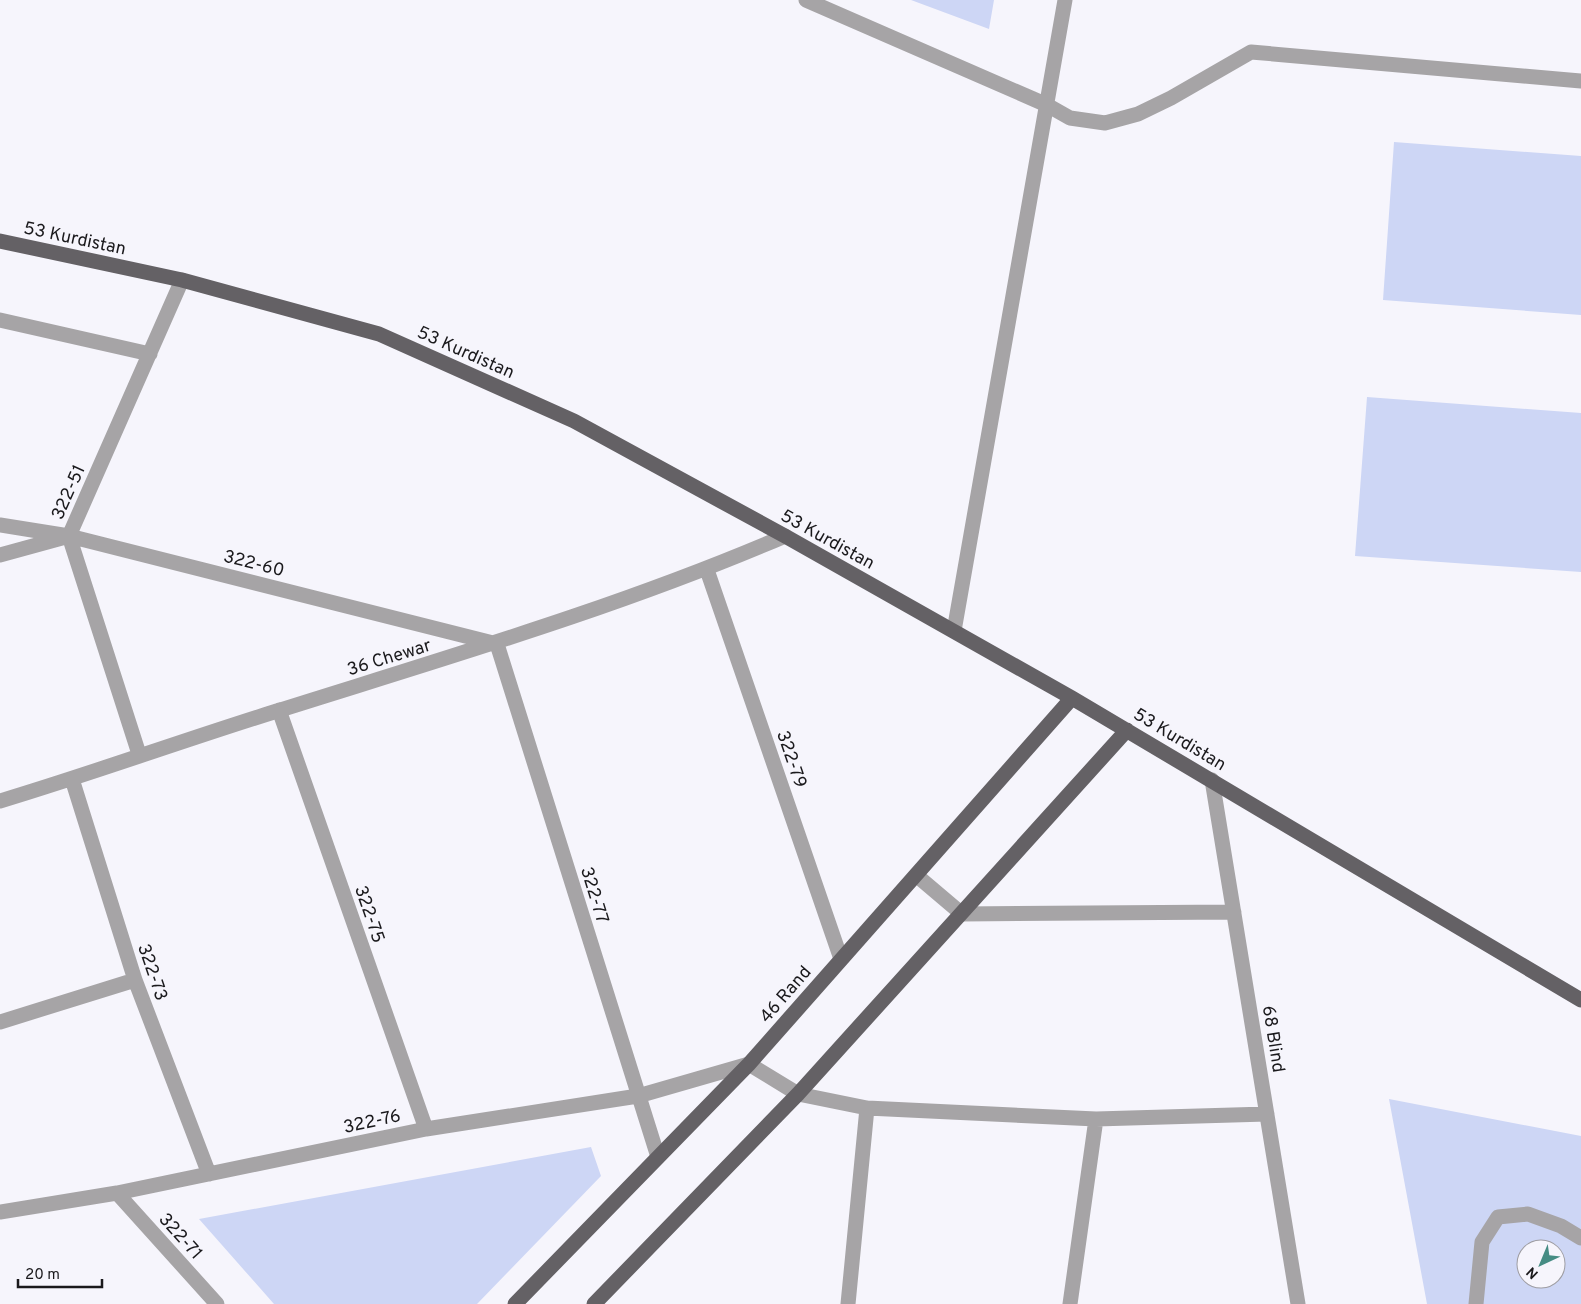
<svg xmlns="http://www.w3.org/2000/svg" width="1581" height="1304" font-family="Overpass,sans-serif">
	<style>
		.building { fill: #cdd6f5; fill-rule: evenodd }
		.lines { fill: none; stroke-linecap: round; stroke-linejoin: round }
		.minor { stroke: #a6a4a6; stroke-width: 15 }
		.major { stroke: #646165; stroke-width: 15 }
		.labels { text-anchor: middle; stroke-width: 4; stroke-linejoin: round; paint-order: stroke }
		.street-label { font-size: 18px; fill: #1a191c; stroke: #f6f5fc }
	</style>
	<rect width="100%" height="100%" fill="#f6f5fc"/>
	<path class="building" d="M911 0H994L989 29Z
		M1394 142 1581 156V315L1383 300Z
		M1367 397 1581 413V572L1355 556Z
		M1389 1099 1581 1136V1304H1427ZM1526 1249H1556V1279H1526Z
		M591 1147 601 1176 477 1304H274L199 1219Z"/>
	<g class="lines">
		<path class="minor" d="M806 0 1047 105 1070 118 1105 123 1138 114 1171 98 1251 52 1581 81
			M0 320 150 354
			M0 525 69 536 497 644 658 1157
			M0 555 62 538
			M707 570 841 959
			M954 631 1065 0
			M279 710 426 1129
			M139 754 69 536 182 280
			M72 779 135 980 209 1174
			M1212 780 1298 1304
			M0 801C93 773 184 740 277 711 448 657 620 607 785 536
			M916 875 962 914 1234 912
			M0 1022 135 980
			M117 1193 217 1304
			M0 1212 117 1193 426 1129 638 1096 749 1064 798 1094 867 1108 1096 1119 1267 1114
			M848 1304 867 1108
			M1070 1304 1096 1119
			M1476 1304 1482 1242 1498 1217 1528 1214 1561 1226 1581 1238"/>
		<path class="major" d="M0 241 182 280 379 334 574 421 785 536 1072 698 1581 1000
			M515 1304 749 1064 1072 698
			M594 1304 798 1094 1127 730"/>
	</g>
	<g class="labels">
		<g class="street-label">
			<text transform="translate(75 238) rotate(12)" y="6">53 Kurdistan</text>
			<text transform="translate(466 352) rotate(24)" y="6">53 Kurdistan</text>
			<text transform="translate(68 492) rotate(-66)" y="6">322-51</text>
			<text transform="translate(828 539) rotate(29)" y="6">53 Kurdistan</text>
			<text transform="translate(254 563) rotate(14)" y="6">322-60</text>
			<text transform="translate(389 657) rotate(-17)" y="6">36 Chewar</text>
			<text transform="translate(1180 739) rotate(31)" y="6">53 Kurdistan</text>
			<text transform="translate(792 759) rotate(71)" y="6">322-79</text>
			<text transform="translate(595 895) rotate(73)" y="6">322-77</text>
			<text transform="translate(370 914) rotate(71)" y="6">322-75</text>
			<text transform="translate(153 972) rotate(71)" y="6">322-73</text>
			<text transform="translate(785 994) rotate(-49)" y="6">46 Rand</text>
			<text transform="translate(1274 1039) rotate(81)" y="6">68 Blind</text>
			<text transform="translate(372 1121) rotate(-12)" y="6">322-76</text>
			<text transform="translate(181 1236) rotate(48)" y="6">322-71</text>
		</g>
	</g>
	<g transform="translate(1541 1264) rotate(224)"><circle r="24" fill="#f6f5fc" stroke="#9e9da2"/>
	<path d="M0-4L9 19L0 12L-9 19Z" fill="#458c84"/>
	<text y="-8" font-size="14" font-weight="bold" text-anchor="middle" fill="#1a191c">N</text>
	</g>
	<path d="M18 1279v8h84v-8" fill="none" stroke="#1a191c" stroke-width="2.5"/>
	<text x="25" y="1279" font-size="15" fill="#1a191c" stroke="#f6f5fc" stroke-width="4" paint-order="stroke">20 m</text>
</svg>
